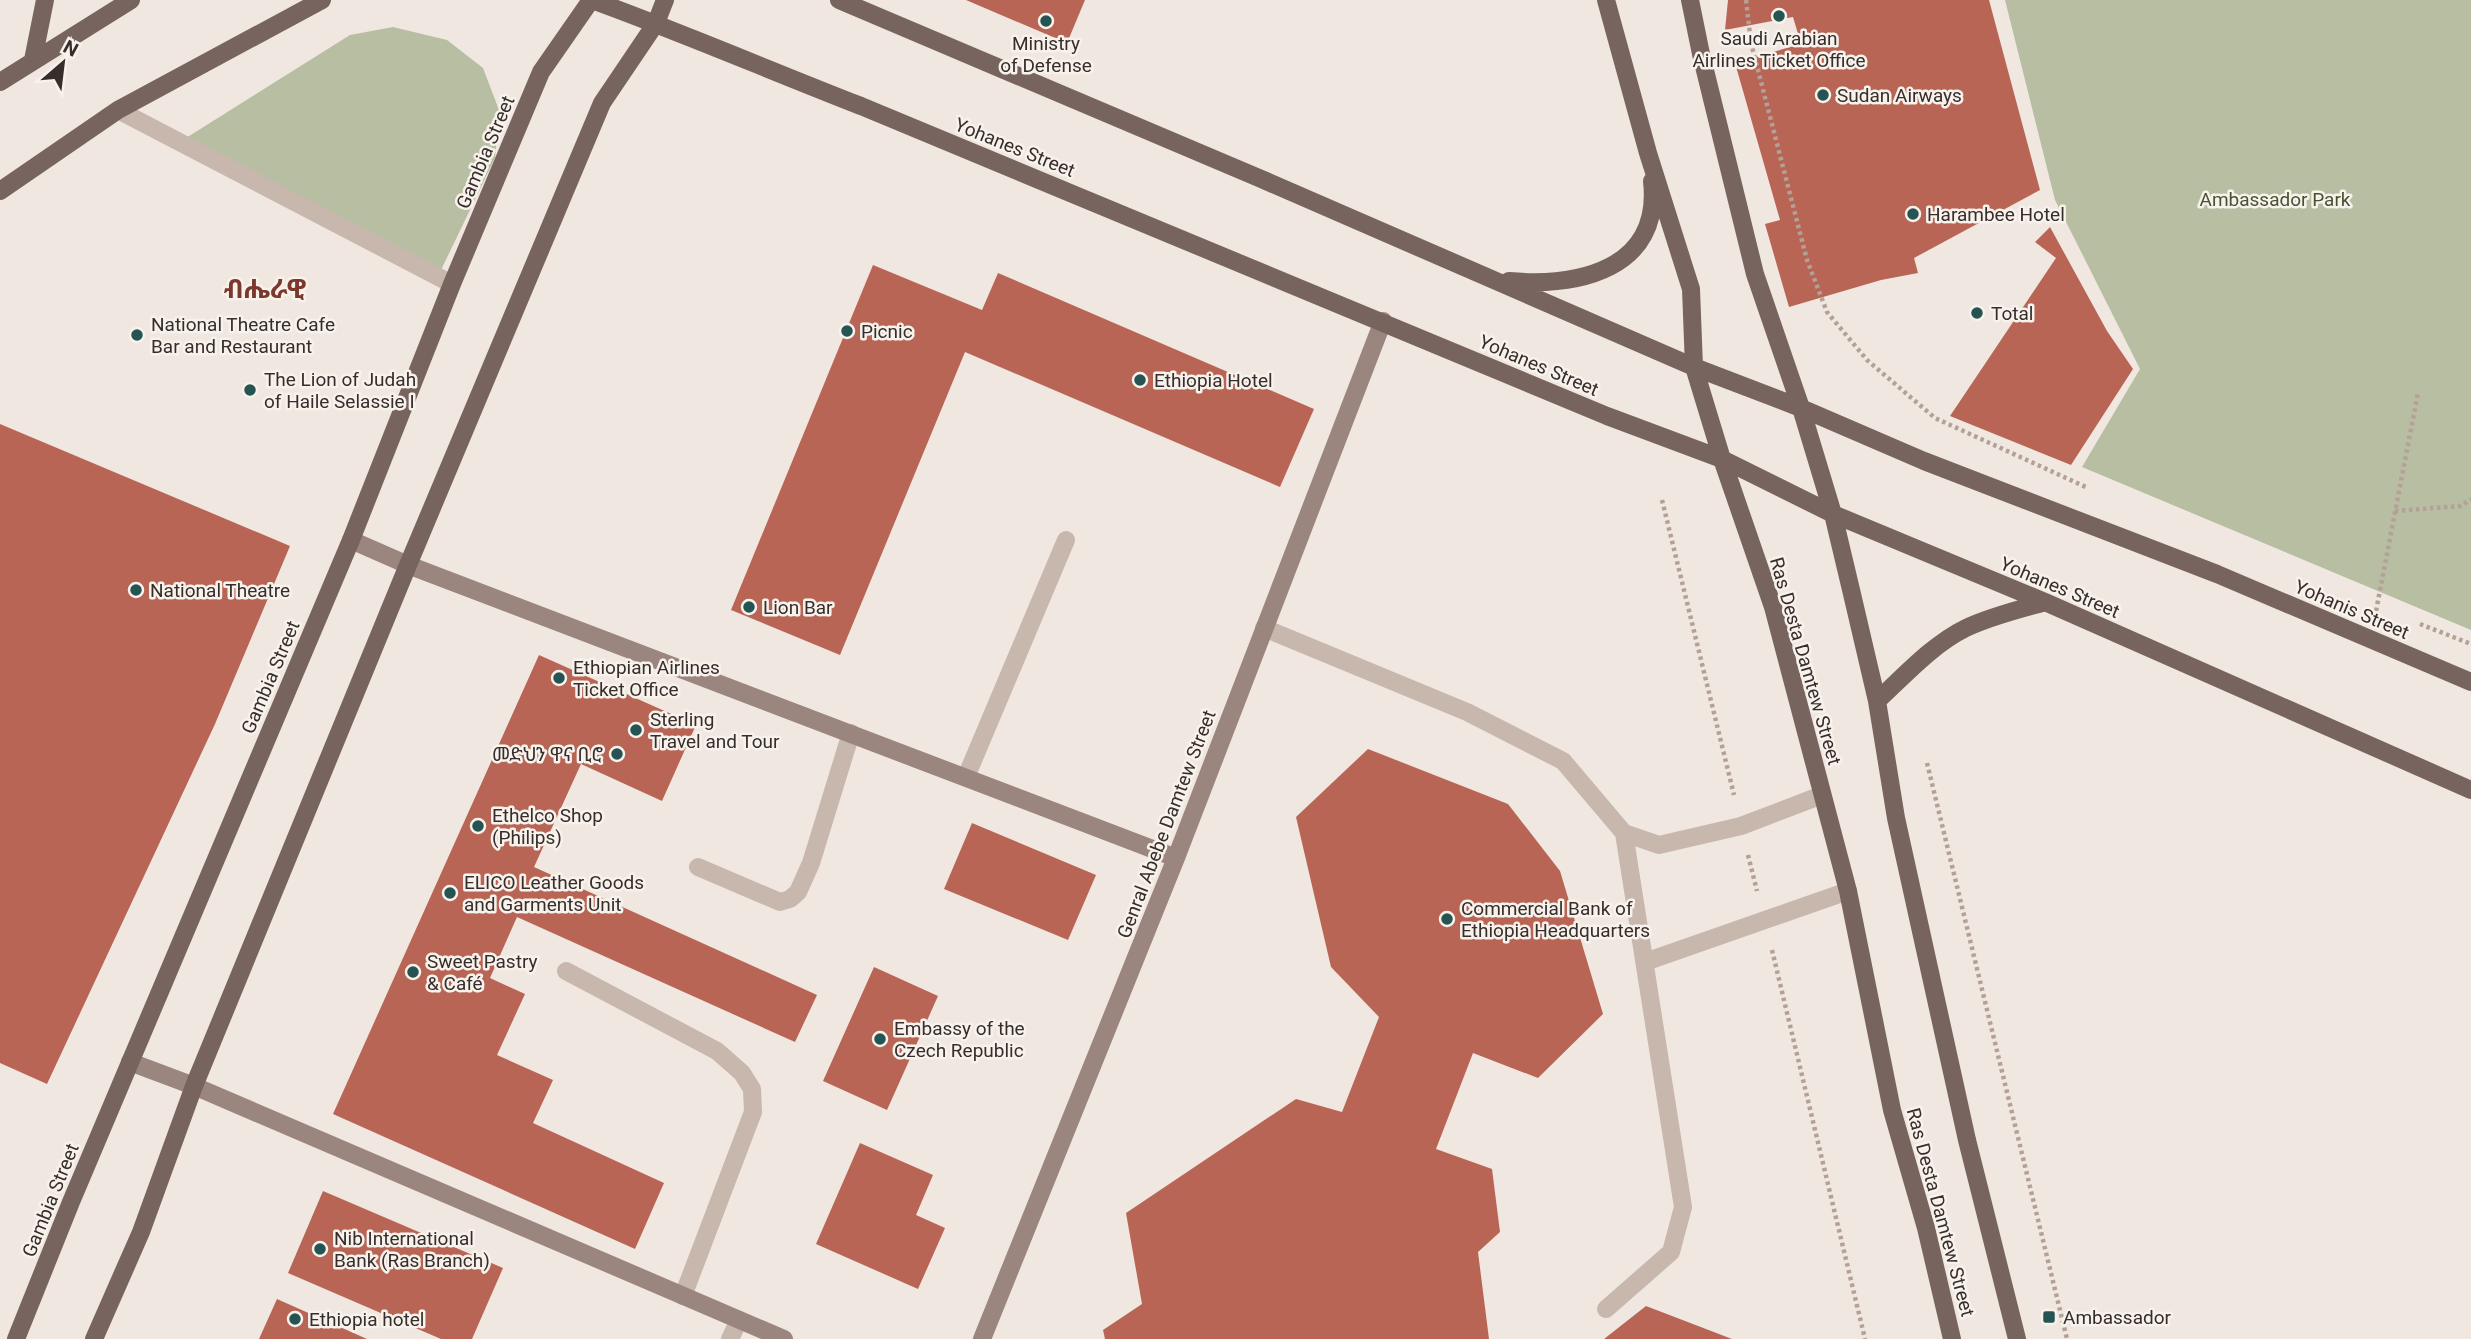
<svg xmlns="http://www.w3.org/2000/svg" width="2471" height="1339" font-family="Roboto,'Noto Sans Ethiopic',sans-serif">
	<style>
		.green { fill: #b7bea1 }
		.building { fill: #b96556 }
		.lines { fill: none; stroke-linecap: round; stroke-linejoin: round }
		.path { stroke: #b3a197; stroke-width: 4.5; stroke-dasharray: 3.5 3.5; stroke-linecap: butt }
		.lane { stroke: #c7b7ad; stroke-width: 18 }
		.street { stroke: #c7b7ad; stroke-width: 18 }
		.secondary { stroke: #9b867f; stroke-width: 18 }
		.primary { stroke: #77645e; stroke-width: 18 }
		.poi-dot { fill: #255452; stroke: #f8f2ec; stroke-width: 2.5 }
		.labels { text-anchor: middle; stroke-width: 5; stroke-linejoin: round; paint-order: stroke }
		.poi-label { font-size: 19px; fill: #372d2b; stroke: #f8f2ec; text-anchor: start }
		.street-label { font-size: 19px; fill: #372d2b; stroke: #f8f2ec }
		.park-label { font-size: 19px; fill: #495231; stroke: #f8f2ec }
		.district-label { font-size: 26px; font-weight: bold; fill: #7d382d; stroke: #f8f2ec }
	</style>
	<rect width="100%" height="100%" fill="#f0e7e0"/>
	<path class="green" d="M2005 0H2471V630L2082 467 2140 369 2055 200Z
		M393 27 447 40 483 68 499 110 495 158 441 270 186 138 350 35Z"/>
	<path class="building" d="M966 0H1085L1067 43Z
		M1728 0H1989L2040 190 1914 258 1918 273 1881 280 1789 307 1765 224 1780 220 1735 63 1801 44 1793 17 1725 30Z
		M2050 227 2107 331 2133 369 2071 465 1950 416 2056 258 2035 242Z
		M873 265 982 310 998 273 1314 409 1280 487 965 352 840 655 731 610Z
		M0 424 290 546 215 724 47 1084 0 1063Z
		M539 655 696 725 662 801 581 764 534 867 817 995 795 1042 517 917 490 978 525 994 497 1055 553 1080 533 1123 664 1183 635 1249 333 1114Z
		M1368 749 1508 804 1560 871 1603 1014 1538 1078 1473 1053 1436 1149 1492 1169 1500 1232 1478 1252 1489 1339H1105L1103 1330 1142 1304 1126 1213 1296 1099 1342 1112 1379 1017 1331 967 1296 817Z
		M972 823 1096 875 1068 940 944 889Z
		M874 967 938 996 887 1110 823 1081Z
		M860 1143 933 1175 916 1215 945 1228 918 1289 816 1244Z
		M323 1191 503 1268 472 1339H441L288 1273Z
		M277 1299 367 1339H259Z
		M1646 1306 1732 1339H1604Z"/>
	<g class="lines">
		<path class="path" d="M1746 0 1751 43 1807 260 1827 312 1867 360 1935 418 2088 488
			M1662 500 1734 795
			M2395 511 2461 506 2471 499
			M2376 611 2418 393
			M2420 624 2471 644
			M1927 763 2067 1339
			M1748 855 1757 891
			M1772 950 1865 1339"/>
		<path class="lane" d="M118 110 452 284
			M1264 628 1467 712 1563 761 1624 833 1659 845 1741 826 1822 795
			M966 777 1066 540
			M698 867 780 902 790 899 798 892 811 863 851 733
			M1645 962 1848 891
			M566 971 717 1051 742 1073 752 1089 753 1112 683 1296
			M1606 1309 1671 1252 1683 1207 1624 833"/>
		<path class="street" d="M730 1339 739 1320"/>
		<path class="secondary" d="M351 540 408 565 1176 858
			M130 1062 194 1086 784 1339
			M982 1339 1176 858 1383 321"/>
		<path class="primary" d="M592 0C683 33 771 71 861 106L1607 416 1722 459 1833 514 2045 602 2471 790
			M839 0 1259 178 1694 367 1801 408 1924 461 2217 574 2471 682
			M1606 0 1648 153 1691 289 1694 367 1722 459 1773 607 1848 891 1892 1110 1926 1228 1952 1339
			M1690 0 1701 54 1755 274 1801 408 1833 514 1852 594 1877 701 1896 818 1967 1140 2017 1339
			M33 60 45 0
			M0 82 131 0
			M0 191 118 110 322 0
			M1509 281C1579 287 1662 269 1652 181
			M1877 701C1904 676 1933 644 1966 628 1991 616 2018 610 2045 602
			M16 1339 71 1202 351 540 452 284 541 72 591 0
			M94 1339 141 1232 194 1086 408 565 602 103 656 23 665 0"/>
	</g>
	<g class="poi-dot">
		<circle cx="1779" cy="16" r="7"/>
		<circle cx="1046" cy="21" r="7"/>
		<circle cx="1823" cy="95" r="7"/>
		<circle cx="1913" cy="214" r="7"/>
		<circle cx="1977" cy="313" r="7"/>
		<circle cx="847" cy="331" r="7"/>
		<circle cx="137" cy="335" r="7"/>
		<circle cx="1140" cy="380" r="7"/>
		<circle cx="250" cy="390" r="7"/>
		<circle cx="136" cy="590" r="7"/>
		<circle cx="749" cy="607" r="7"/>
		<circle cx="559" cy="678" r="7"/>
		<circle cx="636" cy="730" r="7"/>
		<circle cx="617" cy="754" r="7"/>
		<circle cx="478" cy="826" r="7"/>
		<circle cx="450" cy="893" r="7"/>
		<circle cx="1447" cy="919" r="7"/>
		<circle cx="413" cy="972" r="7"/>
		<circle cx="880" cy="1039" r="7"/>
		<circle cx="320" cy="1249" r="7"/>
		<rect x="2042" y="1310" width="14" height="14" rx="3.5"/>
		<circle cx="295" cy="1319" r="7"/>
	</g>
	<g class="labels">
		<g class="poi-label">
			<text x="1779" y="45" text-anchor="middle">Saudi Arabian<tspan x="1779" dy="22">Airlines Ticket Office</tspan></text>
			<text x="1046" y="50" text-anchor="middle">Ministry<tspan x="1046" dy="22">of Defense</tspan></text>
			<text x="1837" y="102">Sudan Airways</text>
			<text x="1927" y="221">Harambee Hotel</text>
			<text x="1991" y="320">Total</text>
			<text x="151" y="331">National Theatre Cafe<tspan x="151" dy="22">Bar and Restaurant</tspan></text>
			<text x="861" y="338">Picnic</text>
			<text x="264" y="386">The Lion of Judah<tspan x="264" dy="22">of Haile Selassie I</tspan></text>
			<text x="1154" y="387">Ethiopia Hotel</text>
			<text x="150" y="597">National Theatre</text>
			<text x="763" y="614">Lion Bar</text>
			<text x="573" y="674">Ethiopian Airlines<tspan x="573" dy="22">Ticket Office</tspan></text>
			<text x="650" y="726">Sterling<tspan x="650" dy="22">Travel and Tour</tspan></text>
			<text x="603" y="761" text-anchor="end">መድህን ዋና ቢሮ</text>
			<text x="492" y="822">Ethelco Shop<tspan x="492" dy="22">(Philips)</tspan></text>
			<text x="464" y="889">ELICO Leather Goods<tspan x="464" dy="22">and Garments Unit</tspan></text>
			<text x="1461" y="915">Commercial Bank of<tspan x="1461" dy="22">Ethiopia Headquarters</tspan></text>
			<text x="427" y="968">Sweet Pastry<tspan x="427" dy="22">&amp; Café</tspan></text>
			<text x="894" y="1035">Embassy of the<tspan x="894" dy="22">Czech Republic</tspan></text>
			<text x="334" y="1245">Nib International<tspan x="334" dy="22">Bank (Ras Branch)</tspan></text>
			<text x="2063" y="1324">Ambassador</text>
			<text x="309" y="1326">Ethiopia hotel</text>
		</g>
		<g class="street-label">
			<text transform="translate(1015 147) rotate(22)" y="7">Yohanes Street</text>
			<text transform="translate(485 152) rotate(-67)" y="7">Gambia Street</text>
			<text transform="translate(1539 365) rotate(23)" y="7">Yohanes Street</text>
			<text transform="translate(2060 587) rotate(23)" y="7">Yohanes Street</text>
			<text transform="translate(2352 609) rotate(23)" y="7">Yohanis Street</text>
			<text transform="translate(1806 661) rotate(74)" y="7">Ras Desta Damtew Street</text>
			<text transform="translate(270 677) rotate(-67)" y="7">Gambia Street</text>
			<text transform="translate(1166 824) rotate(-69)" y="7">Genral Abebe Damtew Street</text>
			<text transform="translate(50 1200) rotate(-68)" y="7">Gambia Street</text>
			<text transform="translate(1941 1212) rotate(75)" y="7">Ras Desta Damtew Street</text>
		</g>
		<g class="park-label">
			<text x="2275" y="206">Ambassador Park</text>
		</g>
		<g class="district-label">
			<text x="265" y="298">ብሔራዊ</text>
		</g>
	</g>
	<g transform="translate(63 63) rotate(28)" stroke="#f8f2ec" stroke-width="5" paint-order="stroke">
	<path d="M0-5L12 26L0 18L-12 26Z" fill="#372d2b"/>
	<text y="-10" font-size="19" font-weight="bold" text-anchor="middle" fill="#372d2b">N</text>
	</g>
</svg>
